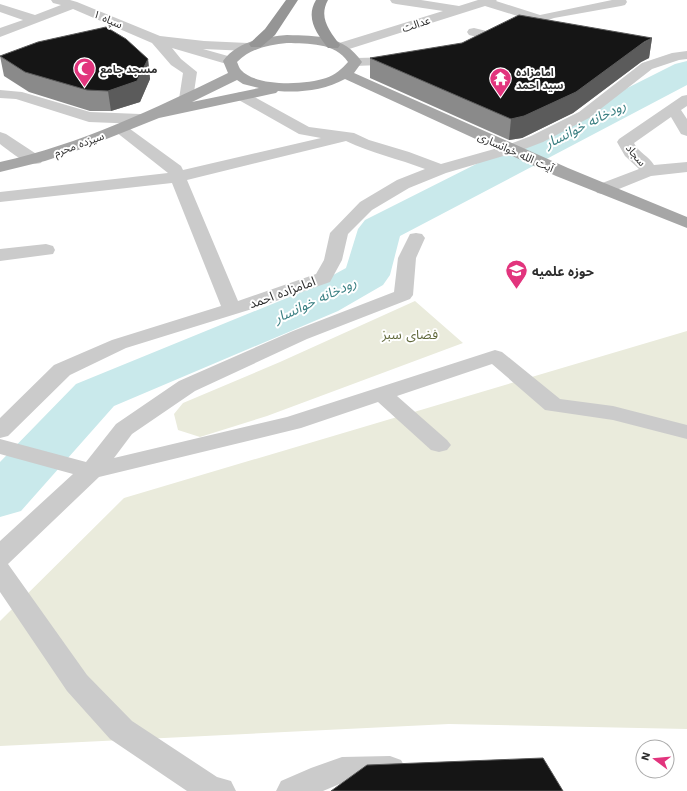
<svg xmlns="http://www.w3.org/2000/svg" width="687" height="791" font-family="'Work Sans','Noto Sans Arabic',sans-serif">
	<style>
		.green { fill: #eaebdc }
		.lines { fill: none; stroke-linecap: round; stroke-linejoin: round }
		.river { fill: #c9e9eb; fill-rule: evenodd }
		.minor { fill: #cbcbcb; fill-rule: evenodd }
		.major { fill: #a6a6a6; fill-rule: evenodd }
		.highway { fill: #959595; fill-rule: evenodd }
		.wall { fill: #8a8a8a }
		.shaded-wall { fill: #5b5b5b }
		.building { fill: #151515; stroke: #5b5b5b }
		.labels { text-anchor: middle; stroke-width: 4; stroke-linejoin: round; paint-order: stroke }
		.far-street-label { font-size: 11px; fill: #2e2e2e; stroke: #fff }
		.far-poi-label { font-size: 11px; font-weight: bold; fill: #2e2e2e; stroke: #fff; text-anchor: start }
		.poi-label { font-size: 13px; font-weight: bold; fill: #2e2e2e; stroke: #fff; text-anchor: start }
		.street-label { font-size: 13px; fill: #2e2e2e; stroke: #fff }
		.park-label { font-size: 13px; fill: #61693c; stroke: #fff }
		.water-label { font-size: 14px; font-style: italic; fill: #3a7f82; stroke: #fff }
	</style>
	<rect width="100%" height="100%" fill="#fff"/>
	<path class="green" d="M415 301 463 343 267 416 200 437 178 430 174 414 183 403 280 362Z
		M687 331V729L449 724 0 746V621L124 498Z"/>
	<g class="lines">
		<path class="river" d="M687 61V85L400 236 390 275 383 285 338 311 114 406 21 511 0 517V462L76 384 304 291 346 268 358 229 365 220 675 64Z"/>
		<path class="minor" d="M51 0H70L77 2 160 36 204 41 248 43 253 44 255 47 253 50 248 51 203 49 235 58 237 61 235 64 230 65 172 48 181 59 197 72 193 99 191 102 186 103 181 102 179 99 183 73 171 65 152 43 73 9 0 37V28L23 20 0 12V4L35 15 61 5 53 3Z
			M390 0H421L459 6 478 0H497L496 1 540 15 612 0H626L627 2 625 5 621 6 554 18 514 32 509 31 507 28 509 25 527 19 485 6 346 50H336L334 47 336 44 443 11 396 4 392 3Z
			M474 28 499 34 501 37 499 40 494 41 469 35 467 32 469 29Z
			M687 51V59L679 60 652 69 589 118 543 142 517 152 446 173 409 188 372 210 348 234 342 260 330 282 262 306 126 348 70 375 8 436 0 438V418L54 365 112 340 221 306 172 183 0 202V192L168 173 116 132 113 129 116 126 121 124 126 126 181 166 183 170 321 138 299 134 237 99 235 96 237 93 242 92 247 93 309 127 354 133 369 140 409 152 441 164 505 146 531 136 579 112 642 63 672 53ZM346 141C371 153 399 159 425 169L397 180 360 202 330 233 324 260 316 274 238 301 187 180Z
			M400 57 405 58 407 61 405 64 355 66 350 65 348 62 350 59 355 58Z
			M0 90 22 92 90 112 140 114 145 116 148 119 145 122 140 124 89 122 16 99 0 98Z
			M687 95V106L681 110 687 119V136L681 134 671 117 634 143C639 153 649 156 654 165L687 162V172L651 176 609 193 603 194 597 193 595 189 597 185 639 169 625 156 617 142 619 139 682 96Z
			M0 132 6 134 41 157 43 160 41 163C27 167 11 152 0 144Z
			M416 233 422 234 425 238 416 258 413 295 410 299 307 339 195 391 132 434 114 458 287 417 495 350 502 352 560 399 613 406 687 425V439L613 420 545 410 492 364 397 396 447 440 451 445 447 450 439 452 431 450 378 402 301 428 99 477 8 564 87 675 132 721 217 777 231 781 236 791H187L110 739 67 691 0 592V541L73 474 0 454V439L86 462 116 424 179 381 293 331 394 292 398 258 410 234Z
			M46 244 53 246 55 250 53 254 0 261V249Z
			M390 756 401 760 406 769 401 778 390 782 342 783 323 791H276L281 781 311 768 342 757Z"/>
		<path class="major" d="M287 35C317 36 344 35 362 62L354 73 568 168 687 217V228L556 176 345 79C325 90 300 93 278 91L276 93 271 94 159 118 84 148 45 161 0 172V162C81 144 154 109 228 73L223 61C237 41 264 37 287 35ZM287 43C308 44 335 42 348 62 342 69 335 75 326 78 306 85 256 87 241 70 239 68 238 64 237 62 251 48 269 45 287 43ZM237 80 243 84 259 88 192 102Z"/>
		<path class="highway" d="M286 0H298L275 35 261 47H251L249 44 265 29Z
			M316 0H328C318 18 330 31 340 45L338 48H328C317 34 305 18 316 0Z"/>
	</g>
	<path class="wall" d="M652 38 649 58 641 62 573 113 522 138 509 140 370 78V58Z
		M0 56 148 59 150 79 140 102 111 111H90L29 92 4 76Z"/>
	<path class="shaded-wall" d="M652 38 649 58 641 62 573 113 522 138 509 140 511 119Z
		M148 59 150 79 140 102 111 111 108 91Z"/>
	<path class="building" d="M519 15 652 38 644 42 576 92 524 116 511 119 370 58 462 43Z
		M106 27 126 39 148 59 137 81 108 91 87 90 25 72 0 56 38 42Z
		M543 758 563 791H331L367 765Z"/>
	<defs>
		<symbol id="mosque-pin" viewBox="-11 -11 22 30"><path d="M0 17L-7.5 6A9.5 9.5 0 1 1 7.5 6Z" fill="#e2347d" stroke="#fff"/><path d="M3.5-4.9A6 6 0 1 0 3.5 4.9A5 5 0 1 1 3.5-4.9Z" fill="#fff"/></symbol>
		<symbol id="temple-pin" viewBox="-11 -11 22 30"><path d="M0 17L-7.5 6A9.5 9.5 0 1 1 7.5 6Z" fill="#e2347d" stroke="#fff"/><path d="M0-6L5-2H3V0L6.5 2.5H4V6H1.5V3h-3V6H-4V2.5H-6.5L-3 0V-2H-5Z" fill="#fff"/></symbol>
		<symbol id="university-pin" viewBox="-11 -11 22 30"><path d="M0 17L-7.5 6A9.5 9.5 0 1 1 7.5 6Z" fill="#e2347d" stroke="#fff"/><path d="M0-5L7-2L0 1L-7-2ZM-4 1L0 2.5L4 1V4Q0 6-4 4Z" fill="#fff"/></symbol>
	</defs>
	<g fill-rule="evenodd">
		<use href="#mosque-pin" x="72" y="56" width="25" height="34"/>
		<use href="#temple-pin" x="488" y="66" width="25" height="34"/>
		<use href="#university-pin" x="504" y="258" width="25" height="34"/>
	</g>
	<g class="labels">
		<g class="far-street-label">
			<text transform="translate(108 19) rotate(23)" y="4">سپاه ۱</text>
			<text transform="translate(416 24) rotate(-18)" y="4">عدالت</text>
			<text transform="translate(79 144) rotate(-20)" y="4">سیزده محرم</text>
			<text transform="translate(516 152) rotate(24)" y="4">آیت الله خوانساری</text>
			<text transform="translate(636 155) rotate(50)" y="4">سجاد</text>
		</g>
		<g class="far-poi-label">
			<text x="100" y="73">مسجد جامع</text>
			<text x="516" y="76">امامزاده<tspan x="516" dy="13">سید احمد</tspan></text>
		</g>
		<g class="poi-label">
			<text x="532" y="276">حوزه علمیه</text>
		</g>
		<g class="street-label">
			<text transform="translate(282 292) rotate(-20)" y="5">امامزاده احمد</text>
		</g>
		<g class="park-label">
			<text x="410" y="339">فضای سبز</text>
		</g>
		<g class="water-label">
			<text transform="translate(585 124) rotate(-27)" y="5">رودخانه خوانسار</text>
			<text transform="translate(315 300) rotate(-25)" y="5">رودخانه خوانسار</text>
		</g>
	</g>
	<g transform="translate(655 759) rotate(286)"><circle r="19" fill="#ffffff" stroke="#ababab"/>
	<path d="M0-3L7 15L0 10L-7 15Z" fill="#e2347d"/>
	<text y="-6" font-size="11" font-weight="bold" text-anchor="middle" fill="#2e2e2e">N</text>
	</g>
</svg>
